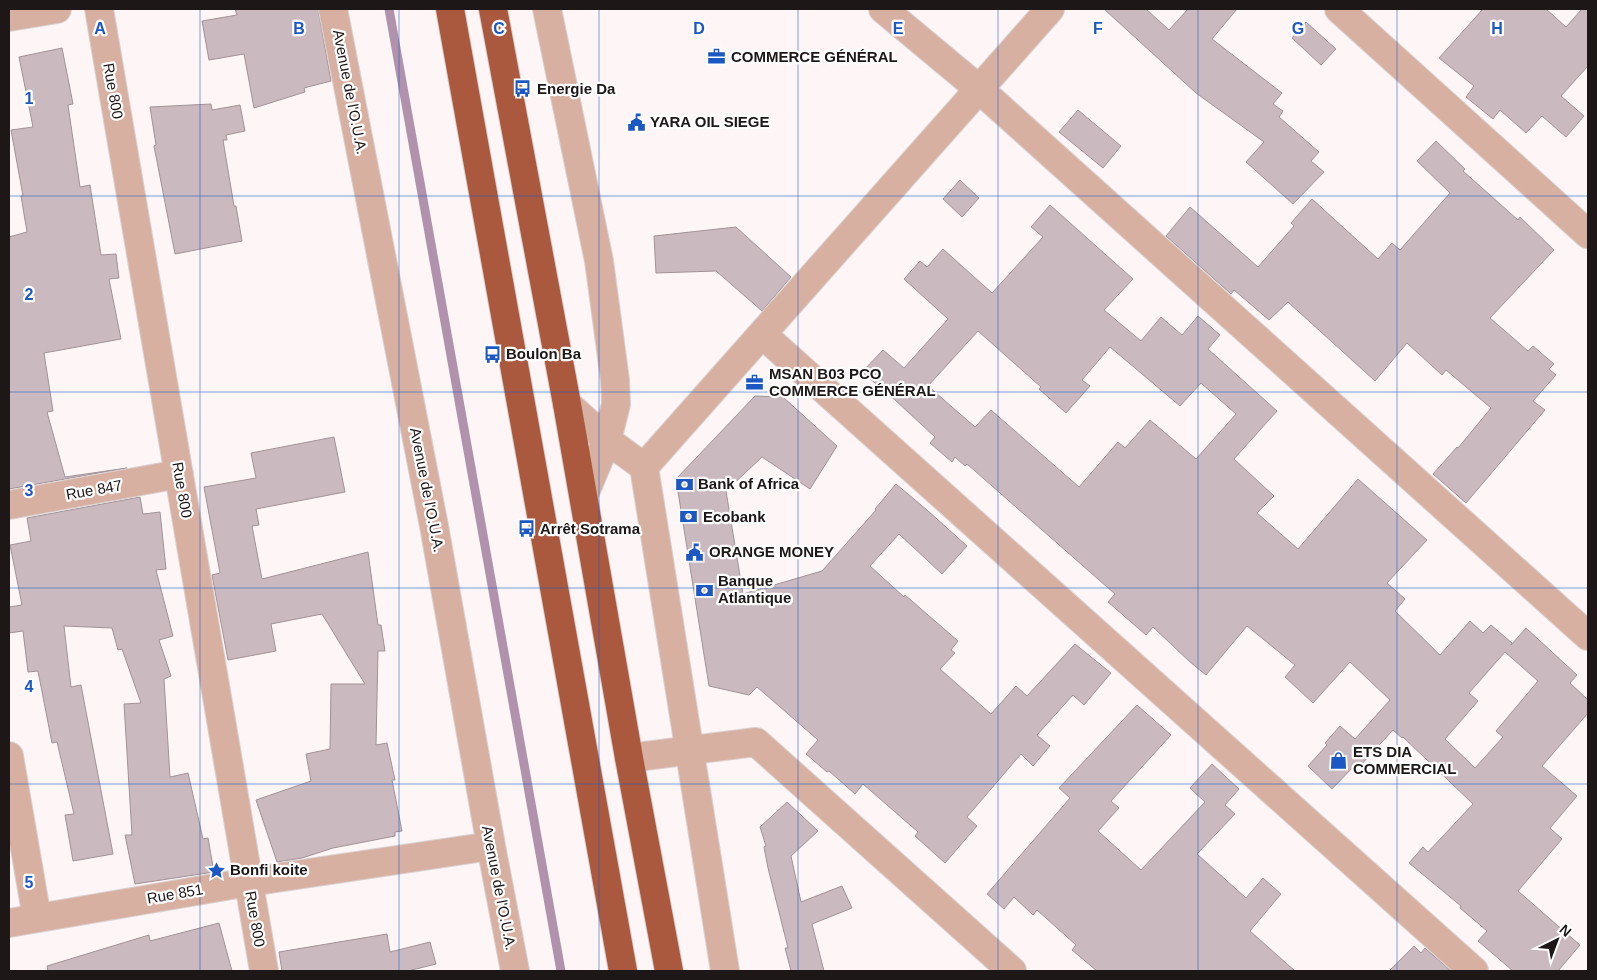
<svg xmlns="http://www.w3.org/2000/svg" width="1597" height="980" font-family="Arial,sans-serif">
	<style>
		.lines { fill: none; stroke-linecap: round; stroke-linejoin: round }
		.stream { stroke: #b192ad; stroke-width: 9 }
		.building { fill: #cabac0; stroke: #a29298; fill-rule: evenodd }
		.minor-casing { stroke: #dad2d2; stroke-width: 30 }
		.highway-casing { stroke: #dad2d2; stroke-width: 30 }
		.minor { stroke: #d8b0a2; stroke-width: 28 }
		.highway { stroke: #aa593e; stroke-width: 28 }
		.grid { fill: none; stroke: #1b58c4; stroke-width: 1; stroke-opacity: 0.55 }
		.labels { text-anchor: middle; stroke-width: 4.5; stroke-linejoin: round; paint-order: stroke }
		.poi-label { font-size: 15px; font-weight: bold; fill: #1d1717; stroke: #fff; text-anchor: start }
		.street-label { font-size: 15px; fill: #1d1717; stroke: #fff }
		.grid-label { font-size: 16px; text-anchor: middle; font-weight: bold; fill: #1b58c4; stroke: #fff; stroke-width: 4.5; stroke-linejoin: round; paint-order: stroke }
	</style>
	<rect width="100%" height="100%" fill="#fef6f6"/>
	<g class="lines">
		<path class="stream" d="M389 9 561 971"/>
	</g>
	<path class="building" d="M235 9H318L331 81 304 88 305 92 254 108 244 54 209 60 202 21 237 15Z
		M1104 9H1146L1169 30 1188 9H1237L1212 39 1282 93 1273 104 1283 111 1279 117 1319 152 1311 161 1324 172 1293 204 1246 162 1264 142 1196 93Z
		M1483 9H1546L1566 27 1582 9H1588V66L1561 96 1584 116 1566 137 1542 116 1526 133 1500 110 1493 119 1466 97 1474 86 1439 58Z
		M1306 22 1336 49 1321 65 1292 38Z
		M62 48 73 104 68 105 80 187 90 185 101 255 116 254 119 278 109 279 121 339 44 353 53 411 47 412 65 477 127 468 9 489V237L27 232 21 196H23L11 130 33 127 19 57Z
		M211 104 212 110 240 105 245 131 226 135 227 140H223L234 206H236L242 241 175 254 154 146 156 145 150 107Z
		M1078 110 1121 146 1103 168 1059 132Z
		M1436 141 1465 169 1463 171 1518 220 1520 217 1554 250 1490 318 1528 351 1533 346 1554 364 1549 369 1556 375 1533 401 1545 410 1466 503 1433 474 1457 447 1458 448 1491 408 1446 370 1442 375 1407 343 1375 381 1288 302 1269 320 1234 290 1231 294 1166 236 1190 207 1258 267 1294 226 1291 223 1312 199 1378 259 1392 243 1400 250 1450 193 1417 161Z
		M960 180 979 198 962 217 943 199Z
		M1050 205 1133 279 1104 310 1141 341 1161 317 1182 335 1198 316 1220 335 1208 349 1277 411 1234 459 1274 496 1257 513 1298 549 1358 479 1427 540 1387 583 1405 599 1395 611 1440 655 1470 621 1483 633 1491 625 1512 643 1511 645 1526 628 1577 675 1570 683 1588 700V713L1542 766 1577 796 1550 828 1562 839 1518 891 1580 945 1558 971H1513L1478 941 1487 931 1460 908 1461 906 1409 863 1423 847 1428 852 1473 804 1403 737 1402 738 1393 730 1359 767 1356 764 1332 789 1308 766 1327 745 1325 743 1340 726 1355 739 1390 700 1350 662 1313 703 1285 677 1295 665 1247 626 1206 675 1190 662 1153 627 1146 635 1108 602 1115 594 967 464 965 466 955 457 952 462 930 443 935 437 894 399 862 372 883 350 904 368 948 319 904 279 920 261 927 267 943 249 992 293 1043 237 1031 227ZM978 331 1041 387 1039 389 1066 413 1090 386 1082 380 1110 347 1180 406 1201 383 1236 414 1196 459 1150 420 1125 448 1118 442 1079 487 991 410 975 427 928 386ZM1505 652 1538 681 1496 731 1503 737 1475 768 1445 739 1478 701 1469 693Z
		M736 227 791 277 762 311 716 271 656 273 654 236Z
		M755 396 783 397 837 446 810 489 762 457 726 491 743 594 822 571 876 510 875 509 896 484 927 510 967 546 942 574 899 534 870 566 904 597 905 595 958 641 951 650 955 653 940 669 991 714 1016 686 1027 696 1075 644 1111 673 1084 705 1073 695 1037 735 1050 746 1033 766 1021 754 967 817 977 826 945 863 915 836 918 832 863 784 855 794 829 771 827 772 806 754 818 740 757 687 749 695 709 686 676 479Z
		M334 437 345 492 256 509 259 525 252 526 262 579 368 552 378 625H381L385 651H378L376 745 387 743 395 780H392L402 831 395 832V836L333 848 302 858 277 862 256 800 311 781 306 754 330 749 331 684H365L322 614 271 624 276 651 228 660 212 575 220 573 204 487 256 478 251 453Z
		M140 497 143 514 160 512 166 569 156 570 173 636 159 640 171 676 164 679 170 777 188 773 203 839 208 838 214 872 135 884 125 835H132L124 704 141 703 122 649 118 650 112 628 64 626 71 687 81 685 113 854 73 861 65 815 74 814 57 742 52 743 38 671 28 672 23 631 9 633V607L22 605 10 545 31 541 27 518Z
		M1137 705 1171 735 1111 801 1119 808 1098 831 1141 870 1205 802 1190 788 1212 764 1239 789 1225 805 1235 814 1197 854 1246 898 1263 878 1281 894 1250 931 1295 971H1097L1072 950 1076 945 1037 910 1033 915 1014 897 1004 909 987 894 1070 798 1059 788Z
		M787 802 818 831 791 856 801 902 842 886 852 908 812 924 824 971H791L785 948H788L768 868 764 847 766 846 760 827Z
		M219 923 232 971H48L47 966 149 935 150 941Z
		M387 934 390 952 430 942 436 964 408 971H282L279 952Z
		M1414 946 1421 953 1425 948 1451 971H1389Z"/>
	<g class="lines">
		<defs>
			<path id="minor" d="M99 9 264 971
				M333 9 434 526 491 846 515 971
				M547 9 599 261 615 380 616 404 607 440 584 495
				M883 9 979 89 1588 636
				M1339 9 1588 234
				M9 17 57 9
				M762 334 1474 971
				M567 404 607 440 644 467
				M644 467 1050 9
				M644 467 725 971
				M9 505 179 474
				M9 756 37 918
				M629 758 756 742 1012 971
				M9 923 249 882 491 846"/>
			<path id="highway" d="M450 9 623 971
				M493 9 567 404 629 758 669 971"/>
		</defs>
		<use href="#minor" class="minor-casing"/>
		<use href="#highway" class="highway-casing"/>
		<use href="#minor" class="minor"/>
		<use href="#highway" class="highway"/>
	</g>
	<path class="grid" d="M200 9V971M399 9V971M599 9V971M798 9V971M998 9V971M1198 9V971M1397 9V971M9 196H1588M9 392H1588M9 588H1588M9 784H1588"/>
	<defs>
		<symbol id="office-bare" viewBox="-9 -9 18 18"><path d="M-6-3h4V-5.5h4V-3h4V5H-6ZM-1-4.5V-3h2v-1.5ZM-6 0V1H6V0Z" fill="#1b58c4" stroke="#fff" stroke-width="2.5" paint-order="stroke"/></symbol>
		<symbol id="bus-bare" viewBox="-9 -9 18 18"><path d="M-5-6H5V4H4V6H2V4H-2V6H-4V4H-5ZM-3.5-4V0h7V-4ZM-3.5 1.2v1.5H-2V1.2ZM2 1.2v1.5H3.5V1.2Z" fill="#1b58c4" stroke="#fff" stroke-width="2.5" paint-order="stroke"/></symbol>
		<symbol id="civic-bare" viewBox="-9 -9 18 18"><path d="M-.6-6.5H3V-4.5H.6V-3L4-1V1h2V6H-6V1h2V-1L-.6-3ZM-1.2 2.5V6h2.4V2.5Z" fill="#1b58c4" stroke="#fff" stroke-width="2.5" paint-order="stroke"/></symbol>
		<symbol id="bank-bare" viewBox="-9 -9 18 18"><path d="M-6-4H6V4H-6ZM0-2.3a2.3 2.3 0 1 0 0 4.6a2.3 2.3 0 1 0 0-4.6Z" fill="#1b58c4" stroke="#fff" stroke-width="2.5" paint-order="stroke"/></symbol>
		<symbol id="shop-bare" viewBox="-9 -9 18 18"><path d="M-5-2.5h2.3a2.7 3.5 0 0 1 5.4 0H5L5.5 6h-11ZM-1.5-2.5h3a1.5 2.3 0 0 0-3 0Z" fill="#1b58c4" stroke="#fff" stroke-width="2.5" paint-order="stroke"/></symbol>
		<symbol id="sight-bare" viewBox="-9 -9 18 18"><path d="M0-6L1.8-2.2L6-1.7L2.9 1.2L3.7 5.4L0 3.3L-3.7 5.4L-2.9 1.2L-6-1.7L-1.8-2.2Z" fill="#1b58c4" stroke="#fff" stroke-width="2.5" paint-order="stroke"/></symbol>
	</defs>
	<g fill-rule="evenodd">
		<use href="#office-bare" x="704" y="44" width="25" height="25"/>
		<use href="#bus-bare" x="510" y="76" width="25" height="25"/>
		<use href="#civic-bare" x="624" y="110" width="25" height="25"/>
		<use href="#bus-bare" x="480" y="342" width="25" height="25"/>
		<use href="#office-bare" x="742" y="370" width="25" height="25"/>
		<use href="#bank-bare" x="672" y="472" width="25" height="25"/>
		<use href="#bank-bare" x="676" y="504" width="25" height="25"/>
		<use href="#bus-bare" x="514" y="516" width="25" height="25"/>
		<use href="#civic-bare" x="682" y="540" width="25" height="25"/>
		<use href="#bank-bare" x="692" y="578" width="25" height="25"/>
		<use href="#shop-bare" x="1326" y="748" width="25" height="25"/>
		<use href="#sight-bare" x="204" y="858" width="25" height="25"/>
	</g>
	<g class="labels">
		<g class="poi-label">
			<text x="731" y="62">COMMERCE GÉNÉRAL</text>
			<text x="537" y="94">Energie Da</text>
			<text x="650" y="127">YARA OIL SIEGE</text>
			<text x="506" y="359">Boulon Ba</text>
			<text x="769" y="379">MSAN B03 PCO<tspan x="769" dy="17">COMMERCE GÉNÉRAL</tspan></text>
			<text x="698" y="489">Bank of Africa</text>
			<text x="703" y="522">Ecobank</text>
			<text x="540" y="534">Arrêt Sotrama</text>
			<text x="709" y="557">ORANGE MONEY</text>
			<text x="718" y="586">Banque<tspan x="718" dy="17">Atlantique</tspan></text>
			<text x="1353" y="757">ETS DIA<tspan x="1353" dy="17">COMMERCIAL</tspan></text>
			<text x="230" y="875">Bonfi koite</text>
		</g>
		<g class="street-label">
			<text transform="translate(113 91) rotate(80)" y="5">Rue 800</text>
			<text transform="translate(350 92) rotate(79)" y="5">Avenue de l'O.U.A.</text>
			<text transform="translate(94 490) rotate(-10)" y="5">Rue 847</text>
			<text transform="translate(182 490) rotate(80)" y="5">Rue 800</text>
			<text transform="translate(427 490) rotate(79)" y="5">Avenue de l'O.U.A.</text>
			<text transform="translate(499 888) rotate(79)" y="5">Avenue de l'O.U.A.</text>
			<text transform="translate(175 894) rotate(-10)" y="5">Rue 851</text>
			<text transform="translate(255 919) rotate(80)" y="5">Rue 800</text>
		</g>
	</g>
	<g class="grid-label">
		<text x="100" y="34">A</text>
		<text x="299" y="34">B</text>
		<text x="499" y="34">C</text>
		<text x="699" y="34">D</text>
		<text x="898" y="34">E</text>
		<text x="1098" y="34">F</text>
		<text x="1298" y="34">G</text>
		<text x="1497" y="34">H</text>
		<text x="29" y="104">1</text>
		<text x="29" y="300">2</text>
		<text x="29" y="496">3</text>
		<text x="29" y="692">4</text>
		<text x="29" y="888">5</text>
	</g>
	<rect width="1597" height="980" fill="none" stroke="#1d1717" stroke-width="20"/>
	<g transform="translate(1557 940) rotate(42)" stroke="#ffffff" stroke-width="4" paint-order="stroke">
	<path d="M0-4L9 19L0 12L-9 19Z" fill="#1d1717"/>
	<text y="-8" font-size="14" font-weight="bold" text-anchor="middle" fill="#1d1717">N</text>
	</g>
</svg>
